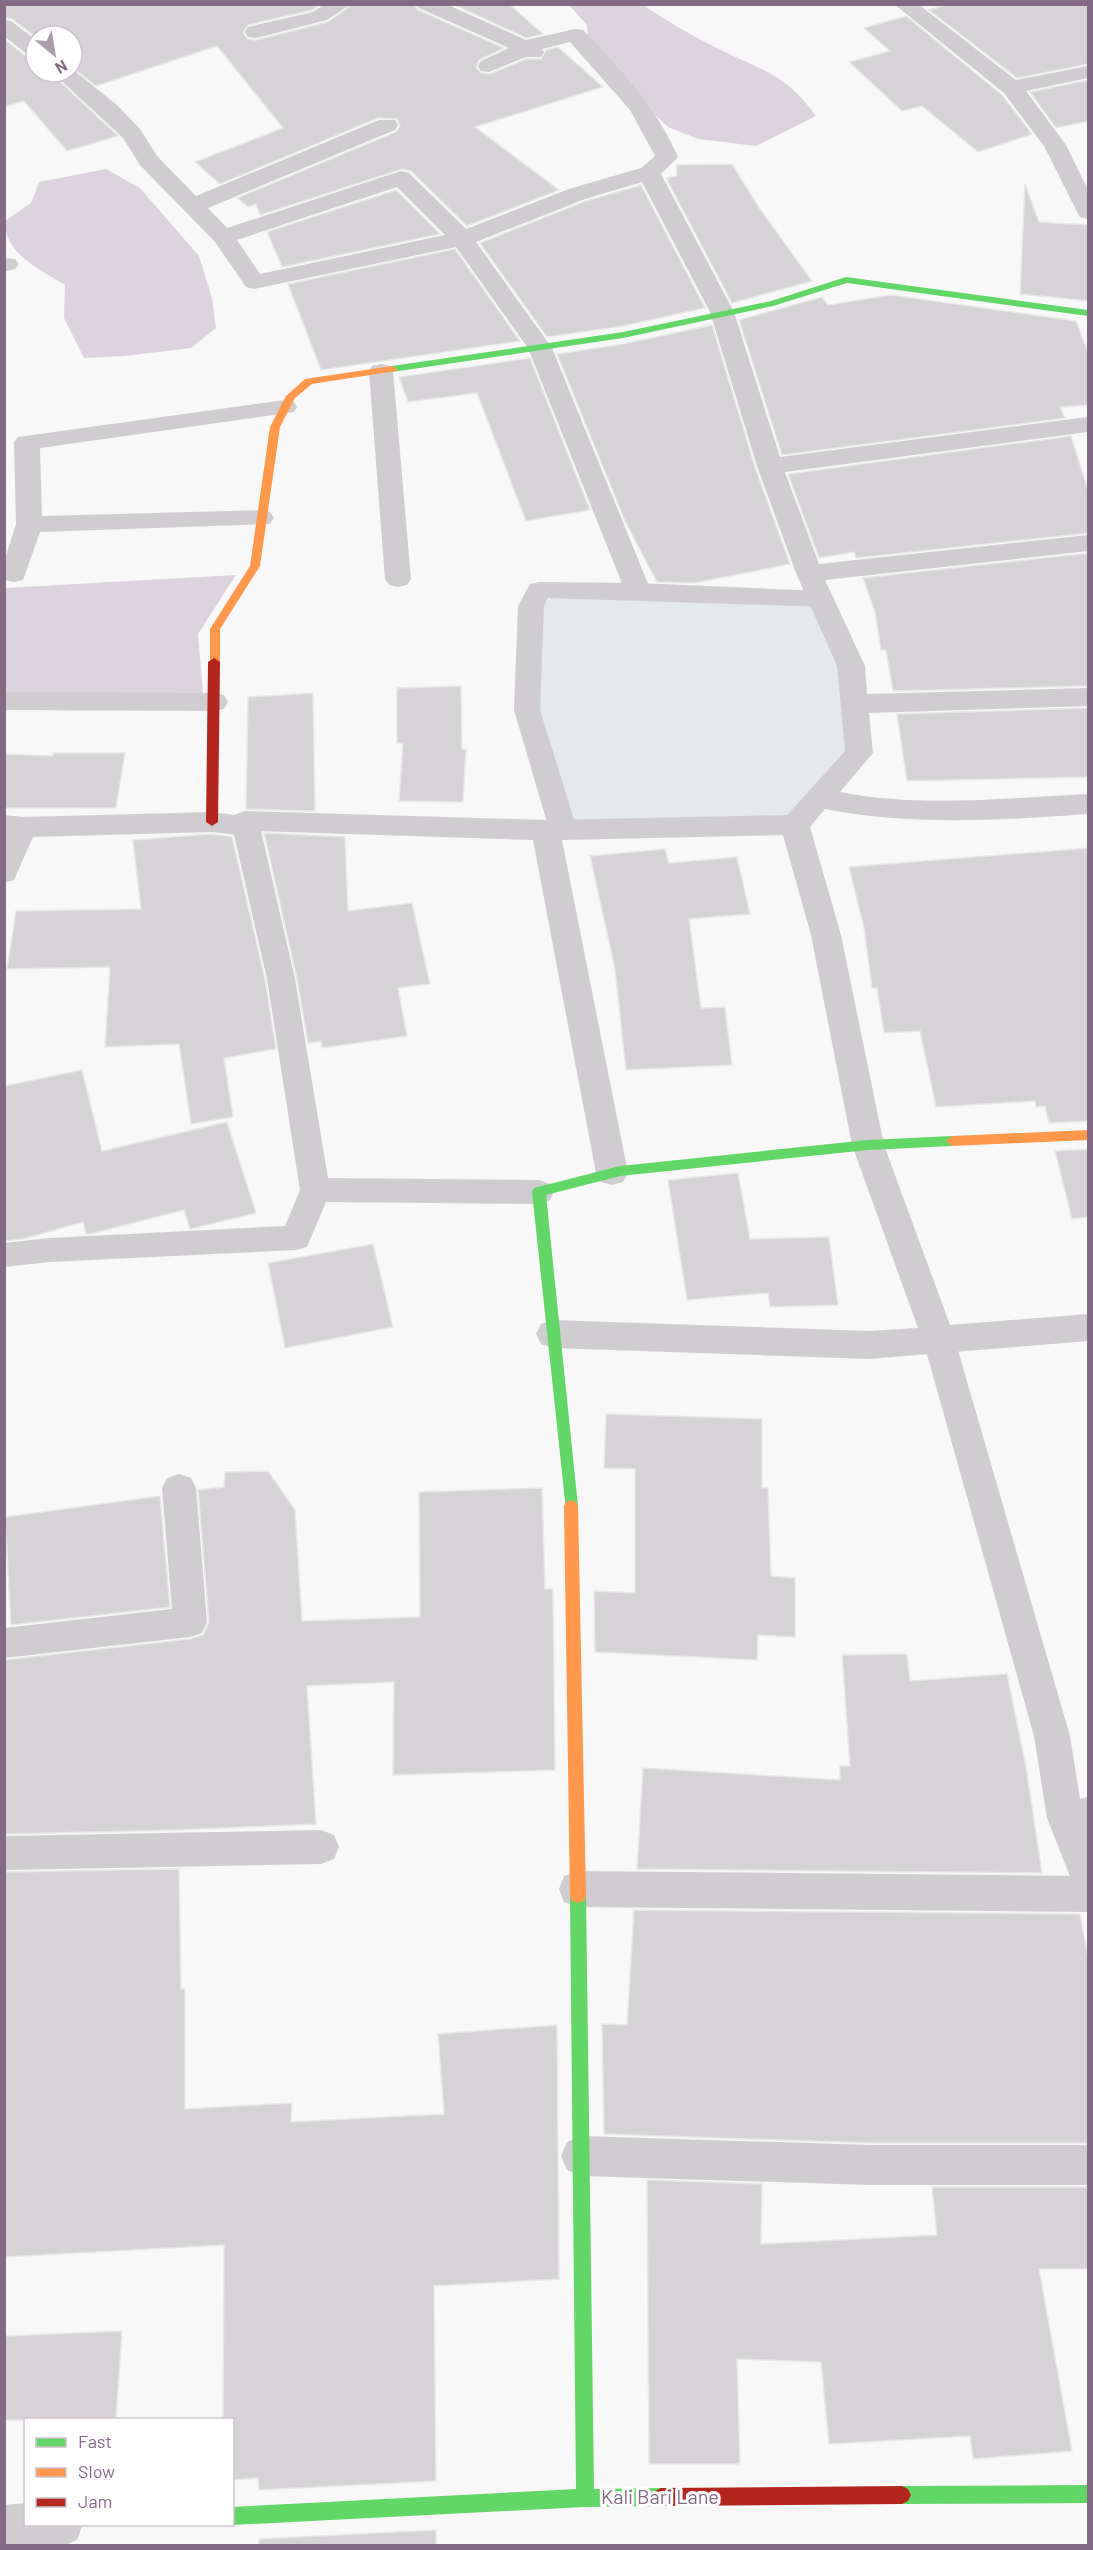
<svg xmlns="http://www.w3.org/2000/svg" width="1093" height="2550" font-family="Barlow,sans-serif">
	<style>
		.green { fill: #e5e9e9 }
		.water { fill: #dbd4dc }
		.building { fill: #d5d3d5; stroke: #e8e8e8; stroke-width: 1.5 }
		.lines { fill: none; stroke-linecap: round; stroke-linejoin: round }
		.lane { fill: #cfcdcf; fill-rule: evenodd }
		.street { fill: #cfcdcf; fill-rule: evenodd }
		.fast { fill: #63d668; fill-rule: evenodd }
		.slow { fill: #ff974d; fill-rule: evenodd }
		.jam { fill: #b3261e; fill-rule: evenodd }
		.labels { text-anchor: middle; stroke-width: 6; stroke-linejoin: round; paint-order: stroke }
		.near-street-label { font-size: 20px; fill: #846b84; stroke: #fff }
	</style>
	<rect width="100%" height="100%" fill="#f8f8f8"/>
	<path class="green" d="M551 596 812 607 842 666 846 750 787 815 576 823 536 715 539 612Z"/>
	<path class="water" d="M643 5C667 21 692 36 719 49 763 71 786 74 816 116L756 146 698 139 668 127 637 98 588 38 587 25 570 6Z
		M106 169 140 188 199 256 212 298 216 328 191 348 125 356 84 358 64 318 65 285C41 270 4 254 5 221L31 203 39 182Z
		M236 575 198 634 203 694H5V588Z"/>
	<path class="building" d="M4 4H320L312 10 248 25 243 33 248 39 256 40 328 22 353 4H414L418 10 504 48 479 60 476 67 481 73 490 74 526 59H541L546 50 558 47 603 87 475 127 559 190 467 226 411 171 402 169 260 215 256 204 248 207 237 198 396 132 400 126 397 119 378 118 220 184 195 162 283 128 217 46 96 86 72 67V36L36 37 12 19 4 17Z
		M453 4H509L543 34 526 38Z
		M948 4H1089V64L1017 78 929 10Z
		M906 16 1002 95 1032 134 978 152 922 106 902 111 849 62 890 51 864 28Z
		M4 39 27 57 36 58V72H50L118 136 67 151 24 101 4 107Z
		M1089 80V121L1056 128 1030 92Z
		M732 164 760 209 812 281 732 303 666 178 677 176 676 165Z
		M1025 184 1039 222 1089 225V301L1020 294Z
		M641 185 705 308 623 326 547 337 480 243 586 201Z
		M396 190 440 234 282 267 267 232Z
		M455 249 520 341 321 370 288 284Z
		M891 295 1076 321 1089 355V405L1060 407 1065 418 782 455 739 320 822 297 828 305Z
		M712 325 755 467 790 564 694 583 657 582 625 521 557 354 623 344Z
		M530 358 590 510 526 521 477 393 408 402 399 377Z
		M1071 436 1089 493V533L856 558 854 552 819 558 788 474Z
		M1089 553V686L893 691 886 650H881L875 612 863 578Z
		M461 686 462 749H466L463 802 399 801 403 743H397V688Z
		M313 693 315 811 246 809 248 697Z
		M1089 708V777L907 781 897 714Z
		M53 753H125L116 808H4V754L53 756Z
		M264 833 345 837 348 911 412 903 430 984 398 988 407 1036 322 1048 321 1041 308 1043 297 979Z
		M212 834 232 837 265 979 276 1049 224 1058 233 1117 191 1124 179 1044 105 1047 110 967 7 969 16 911 141 909 133 840Z
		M1089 848V1121L1049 1123 1045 1106 1036 1107 1035 1101 936 1107 920 1031 884 1033 877 988H872L864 928 849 867Z
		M665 849 669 863 737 857 750 914 689 919 701 1008 725 1007 732 1065 626 1070 615 969 590 856Z
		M82 1070 102 1151 227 1122 256 1213 190 1229 184 1210 90 1234H86L83 1222 23 1239 4 1241V1086Z
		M1089 1149V1217L1072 1219 1055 1151Z
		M738 1173 750 1239 829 1237 838 1305 770 1307 768 1293 687 1300 668 1180Z
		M373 1244 393 1327 285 1348 268 1263Z
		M606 1414 762 1419V1488H768L771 1576 795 1578V1637L758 1635 757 1660 595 1652 594 1591 635 1593V1469L604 1468Z
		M268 1471 295 1510 302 1621 420 1617 419 1492 542 1488 545 1589H553L555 1770 393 1775 394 1682 307 1686 316 1824 178 1830 4 1834V1660L190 1639 203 1635 209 1622 198 1490 224 1487 225 1472Z
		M160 1496 170 1607 11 1625 5 1517Z
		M907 1654 910 1681 1007 1674 1026 1767 1042 1873 637 1869 643 1768 840 1780V1766H850L842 1655Z
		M179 1869 181 1989H185V2109L292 2103 291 2122 444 2114 438 2034 557 2025 559 2279 434 2286 436 2481 259 2490 258 2478 232 2480V2420H223L224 2245 4 2257V1872Z
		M634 1910 1080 1914 1089 1963V2143H871L604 2134 602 2024 627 2025Z
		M647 2180 762 2184 761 2244 937 2235 932 2187H1089V2269H1039L1072 2451 973 2459 970 2436 829 2444 821 2362 737 2359 740 2464H649Z
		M122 2331 116 2420H4V2336Z
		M436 2530V2546H259V2539Z"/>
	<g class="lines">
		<path class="lane" d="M539 582 638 583 821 591 830 593 834 599 830 605 821 607 548 598 544 606 540 710 577 829 573 836 563 839 553 836 549 829 514 710 518 606 530 584Z
			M246 816 256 819 260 826 295 979 328 1178 539 1180 550 1184 554 1192 550 1200 539 1204 326 1202 307 1247 296 1250 50 1262 4 1267V1243L50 1238 285 1226 300 1190 267 979 232 826 236 819Z
			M939 1327 950 1331 955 1340 1070 1736 1080 1799 1088 1797V1894L1075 1889 1047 1818 1034 1736 923 1340 928 1331Z
			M179 1474 191 1478 196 1488 207 1622 202 1633 190 1637 4 1658V1628L172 1609 162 1488 167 1478Z
			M321 1830 334 1835 339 1847 334 1859 321 1864 4 1870V1836Z
			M581 2136 871 2145H1088V2185H871L581 2176 567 2170 561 2156 567 2142Z"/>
		<path class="street" d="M325 4H351L327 20 256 38 248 37 245 32 248 27 313 12Z
			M416 4H446L526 40 575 29 583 30C621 69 656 107 678 157L661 174 734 312 780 457 1088 417V432L785 472 819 564 1088 535V551L825 580 865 666 867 694 1088 688V706L869 713 873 753 840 792C921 808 1006 798 1088 794V814C1002 820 911 826 825 809L810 827 841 935 884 1145 950 1325 1088 1314V1341L869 1359 553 1348 541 1344 536 1334 541 1324 553 1320 869 1331 918 1328 852 1145 811 935 783 835 562 840 628 1173 623 1182 612 1185 601 1182 596 1173 533 840 257 831 246 836 212 832 33 837 14 880 4 883V815L22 817 212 812 234 815 244 811 546 820 787 815 845 751 837 666 796 573 757 466 710 312 642 182 585 199 476 242 552 348 651 591 647 597 638 600 629 597 625 591 528 348 456 247 254 289 246 287 215 242 140 165 123 138 52 72H72V69L117 105 140 129 157 156 196 196 379 120H395L398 125 395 130 208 208 227 228 401 171 409 173 466 229 569 189 641 168 655 156 630 110 570 42 542 49 544 52 541 57H526L489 72 481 71 478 66 481 61 509 48 419 8ZM397 187 445 235 260 274 237 240Z
			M894 4H918L1016 80 1088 66V78L1026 91 1066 145 1088 190V219L1080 217 1077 212 1044 146 1004 93Z
			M4 19 11 21 36 40V56L28 55 4 36Z
			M4 258 15 259 19 264 15 269 4 272Z
			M381 364 390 366 393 371 411 579 407 585 398 587 389 585 385 579 369 371 372 366Z
			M285 400 294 402 297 407 294 412 40 448 42 516 261 510 270 512 274 518 270 524 40 532 23 580 14 582 4 580V562L16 524 14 442 18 437Z
			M4 692 214 693 224 695 228 702 224 709 214 711 4 710Z
			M578 1871 1088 1876V1912L578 1907 564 1902 559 1889 564 1876Z
			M26 2503V2524H83L77 2540 63 2546H4V2505Z"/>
		<path class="fast" d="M846 277 1088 310V316L847 283 773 306 623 338 392 372 387 369 392 366 623 332 771 301Z
			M952 1136 958 1141 952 1146 868 1150 620 1176 546 1195 578 1506 576 1510 571 1512 566 1510 532 1192 534 1188 620 1166 868 1140Z
			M578 1889 584 1891 586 1896 594 2489 661 2488 667 2491 670 2497 667 2503 661 2506 585 2507 232 2525 230 2524H232V2507L576 2489 570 1896 572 1891Z
			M1088 2485V2503L902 2504 896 2501 893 2495 896 2489 902 2486Z"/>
		<path class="slow" d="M392 366 397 369 396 371 312 384 295 398 280 427 260 566 220 629V662L218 665H210V629L250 566 270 427 286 396 305 379Z
			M1088 1130V1140L952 1146 946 1141 952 1136Z
			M571 1500 576 1502 578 1506 586 1896 584 1901 578 1903 572 1901 570 1896 564 1506 566 1502Z"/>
		<path class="jam" d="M214 658 220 662 218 822 212 826 206 822 208 662Z
			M902 2486 908 2489 911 2495 908 2501 902 2504 661 2506 655 2503 652 2497 655 2491 661 2488Z"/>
	</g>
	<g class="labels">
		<g class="near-street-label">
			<text x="660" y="2504">Kali Bari Lane</text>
		</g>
	</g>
	<rect width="1093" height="2550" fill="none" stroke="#846b84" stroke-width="12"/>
	<rect x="24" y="2418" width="210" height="108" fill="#ffffff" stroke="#cec4ce" stroke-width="1.5"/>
	<rect x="36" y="2438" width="30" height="9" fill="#63d668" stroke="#cec4ce" stroke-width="1.5"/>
	<text x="78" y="2448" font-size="18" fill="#846b84">Fast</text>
	<rect x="36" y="2468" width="30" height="9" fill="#ff974d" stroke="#cec4ce" stroke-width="1.5"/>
	<text x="78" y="2478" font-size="18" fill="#846b84">Slow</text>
	<rect x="36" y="2498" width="30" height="9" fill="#b3261e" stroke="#cec4ce" stroke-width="1.5"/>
	<text x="78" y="2508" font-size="18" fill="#846b84">Jam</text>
	<g transform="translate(54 54) rotate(150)"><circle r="28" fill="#ffffff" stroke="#cec4ce" stroke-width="1.5"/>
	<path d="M0-4.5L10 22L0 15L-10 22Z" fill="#ad9cad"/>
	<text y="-9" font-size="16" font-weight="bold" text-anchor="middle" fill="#846b84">N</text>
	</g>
</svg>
